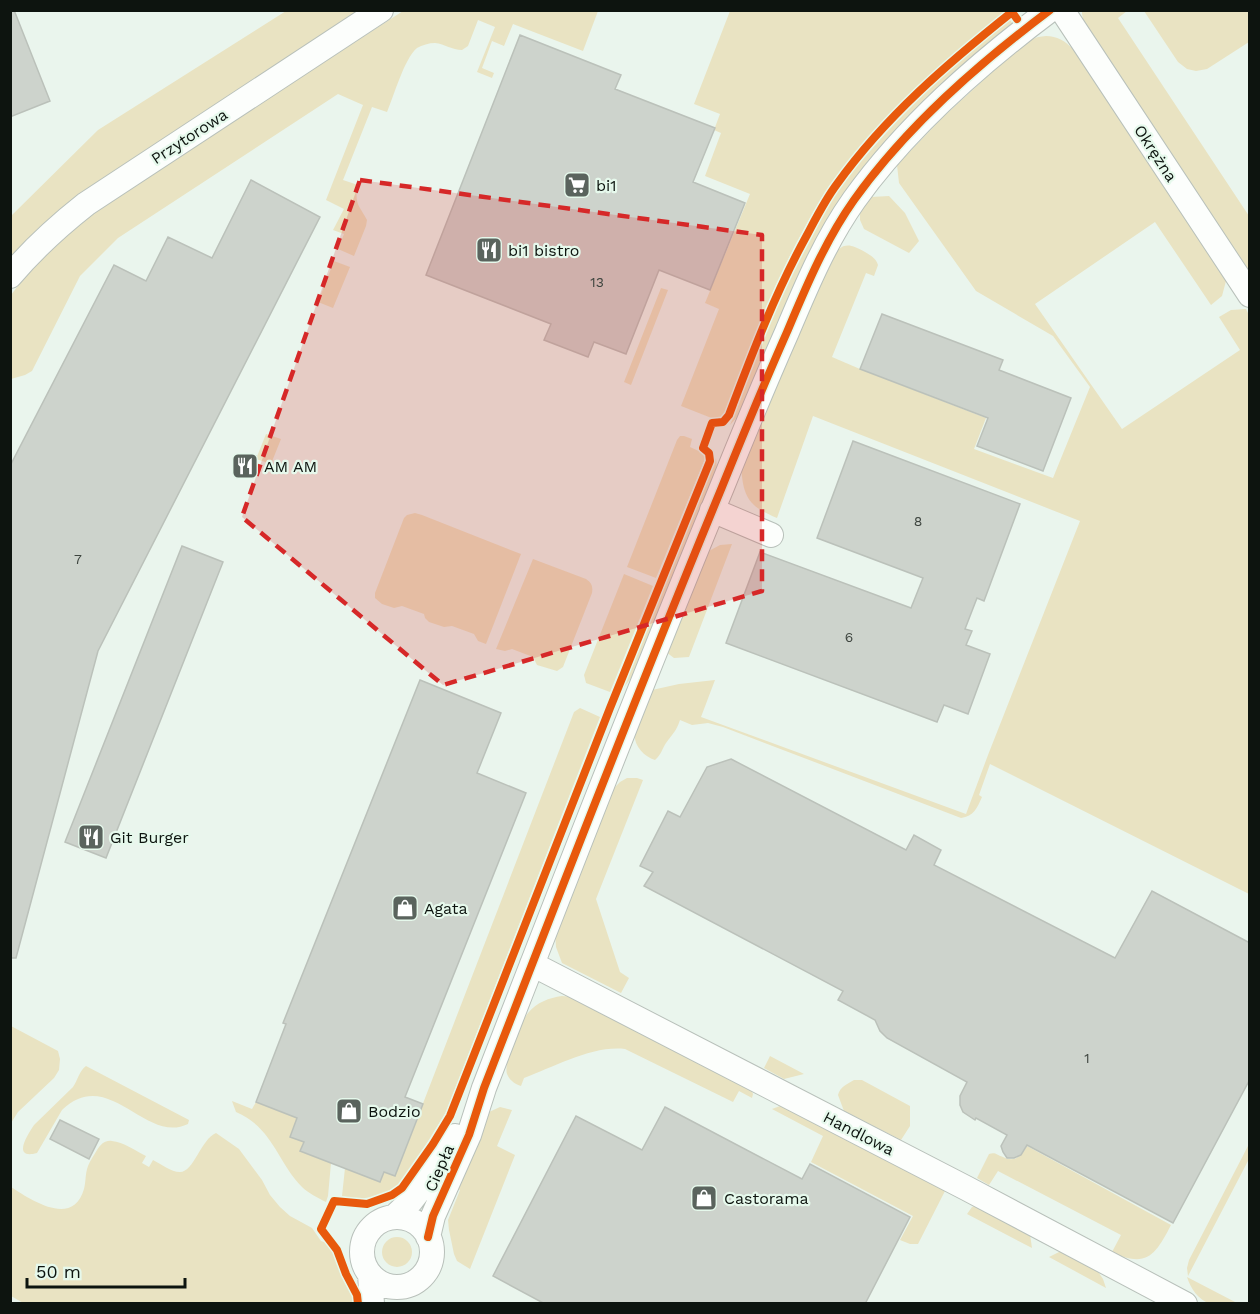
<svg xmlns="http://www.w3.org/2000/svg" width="1260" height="1314" font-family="'Work Sans',sans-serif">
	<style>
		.green { fill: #e9e3c2 }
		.building { fill: #cdd3cc; stroke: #bbc1ba; stroke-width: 1.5 }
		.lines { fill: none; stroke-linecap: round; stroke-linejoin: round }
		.street-casing { stroke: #b8c0ba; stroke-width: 26 }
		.street { stroke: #fcfefc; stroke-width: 24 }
		.cycleway-casing { stroke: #e6f9ec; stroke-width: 11 }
		.cycleway { stroke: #e8590c; stroke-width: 8 }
		.marked { fill: #d62828; fill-opacity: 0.2; stroke: #d62828; stroke-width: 4.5; stroke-dasharray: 12 8; stroke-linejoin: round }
		.labels { text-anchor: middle; stroke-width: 4.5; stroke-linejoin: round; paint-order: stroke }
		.number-label { font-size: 14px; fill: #3d443e }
		.street-label { font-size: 16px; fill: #0d140f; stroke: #e6f9ec }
		.poi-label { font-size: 16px; fill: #0d140f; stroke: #e6f9ec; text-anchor: start }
	</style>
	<rect width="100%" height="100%" fill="#eaf5ed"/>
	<path class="green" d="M286 11H358L91 186 52 217 15 252 11 258V216L98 130Z
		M403 11H598L583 51 513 24 504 46 492 41 482 68 494 73 492 78 477 72 495 27 478 20 468 46 462 50C452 50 445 44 435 43 429 43 422 45 417 48 404 59 394 96 387 112L372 107 343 180 358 185C354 204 359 205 367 220L366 226 354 256 338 249 344 234 333 230 344 209 326 200 363 105 338 94 118 238 80 276 32 371 25 375 11 379V295L33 266 62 238 103 205Z
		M730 11H1006C943 61 880 116 832 182 821 197 813 213 804 229 771 289 747 354 723 418L714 419 681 406 719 309 705 303 750 194 705 176 721 133 714 130 720 114 694 104Z
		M1082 11H1127L1118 18 1249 216V273L1085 27 1082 14Z
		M1144 11H1249V42L1207 69 1196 71 1187 69 1178 62Z
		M1010 20 1013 24 845 192 824 225 740 414 730 425C741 400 749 374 759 348 779 299 802 250 828 205 840 185 855 168 870 151 912 102 959 60 1010 20Z
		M1046 36C1057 36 1065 41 1073 49L1226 281 1222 296 1211 305 1155 222 1035 304 1122 429 1240 350 1219 317 1231 310 1246 309 1249 315V894L990 764 979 795 982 797C977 808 974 816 961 818L723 727 708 723 692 725 680 720C676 732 673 733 666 743 662 749 661 755 655 760 643 756 632 744 635 730 636 721 647 700 652 690L679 684 715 680 701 717 966 814 988 755 1080 521 813 416 777 518C748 506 743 497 741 465L832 258C842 242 849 243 865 252 871 256 876 258 878 265L874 276 866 273 832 357 860 369 986 418 974 449 1053 478 1090 387 1053 336 976 291 899 183 897 165 943 117 1013 53 1030 40 1038 37Z
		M889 196 905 213 919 241 909 253 864 229 860 220V212L871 197Z
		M334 261 350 267 333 308 318 302Z
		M661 288 668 290 631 385 624 382Z
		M266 434 281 439 271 464 256 459Z
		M680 436H684L692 439 690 447 703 453 705 459 656 578 627 567 677 440Z
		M716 458 717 468 715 474 632 677 622 690Z
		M415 513 422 515 521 554 486 644 478 641 474 634 452 626 444 627 429 622 425 618 424 614 402 606 394 608 382 604 375 598V593L404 518 407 515Z
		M732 544 689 657 674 658 666 652 707 552 720 545Z
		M533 559 586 579C592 583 593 587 592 593L563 667 557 671 537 665 533 657 512 649 505 651 496 649Z
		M624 574 653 586 610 692 586 683 584 675Z
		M580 708 600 717 446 1112 427 1143 398 1185C380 1198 363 1201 342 1196L345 1168 380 1182 384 1172 395 1176 574 712Z
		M627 778H637L643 780 596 899 620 972 629 978 621 993 562 963 556 947 555 932 613 789 620 782Z
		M562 996 574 997 751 1089 753 1094 752 1098 739 1091 733 1102 625 1049C593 1045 554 1067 524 1078L521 1086C515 1084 510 1081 507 1074 503 1062 520 1022 528 1013 537 1002 549 998 562 996Z
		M11 1026 58 1051 60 1059 59 1070 54 1078 18 1112 11 1123Z
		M770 1056 804 1074 784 1079 764 1068Z
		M86 1066 189 1120 188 1124C145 1145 109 1065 62 1110L37 1153C11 1160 28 1134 34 1125L73 1087C78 1080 79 1071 86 1066Z
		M854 1080H862L910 1106V1126L901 1140 844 1111 838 1095C840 1087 847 1084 854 1080Z
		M232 1101 252 1109 256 1102 297 1118 304 1141 300 1151 331 1163 328 1196 326 1202C318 1198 308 1193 302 1187 277 1161 273 1128 236 1112Z
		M780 1106 788 1107 942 1188 945 1191 918 1244H910L900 1240 913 1216 811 1162 823 1136 772 1109Z
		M500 1107 512 1110 497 1146 515 1155 470 1269 457 1261 454 1254 449 1230 448 1220 460 1190 453 1186 485 1118 489 1112Z
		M216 1133 239 1149 262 1180 270 1195 280 1207 290 1216 312 1228 321 1241 327 1243 332 1250 342 1277 352 1294 353 1303 25 1304 11 1296V1187C31 1200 73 1228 84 1189 86 1182 85 1174 88 1166 90 1161 94 1155 97 1150 101 1144 105 1140 112 1141 123 1142 136 1151 146 1156L142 1163 149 1167 153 1160C161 1164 171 1172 180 1172 194 1172 201 1139 216 1133Z
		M1249 1144V1159L1188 1276 1187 1268 1189 1260Z
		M1027 1146 1171 1225C1156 1254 1147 1269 1112 1252L1121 1235 998 1171 989 1185 977 1178 989 1154C996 1152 996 1155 1003 1157 1015 1163 1021 1156 1027 1146Z
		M975 1206 979 1207 1030 1234 1032 1248 967 1214 972 1207Z
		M382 1252a15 15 0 1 1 30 0a15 15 0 1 1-30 0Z
		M1061 1251 1097 1270 1103 1279 1106 1288 1049 1257Z
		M1187 1277 1237 1303C1229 1304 1218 1305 1211 1304 1198 1300 1191 1289 1187 1277Z"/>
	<path class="building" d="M10 10H14L50 101 10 117Z
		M520 35 621 75 615 89 715 128 693 182 745 203 710 290 659 270 626 354 594 342 588 357 544 340 551 324 426 275Z
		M251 180 320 217 98 651 16 958H10V466L114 265 146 281 168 237 212 258Z
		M882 314 1003 360 999 370 1071 398 1043 471 977 446 988 418 860 369Z
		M853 441 1020 504 984 601 977 598 965 629 972 631 966 645 990 654 968 714 944 705 937 722 726 643 760 552 911 608 923 578 817 538Z
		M182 546 223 562 106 858 65 842Z
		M420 680 501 713 477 773 526 793 405 1097 423 1104 395 1176 384 1172 380 1182 300 1151 304 1142 290 1137 297 1118 256 1102 286 1024 283 1023Z
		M731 759 906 850 914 835 941 850 934 865 1115 958 1152 891 1250 943V1079L1173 1223 1027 1145 1021 1155 1014 1158H1007L1003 1152 1001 1146 1007 1135 976 1118 975 1120 963 1112 960 1105V1096L967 1082 887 1038 880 1031 875 1020 838 1000 843 991 644 886 653 872 640 866 668 811 680 817 707 767Z
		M665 1107 802 1179 810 1164 910 1217 865 1304H545L493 1276 576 1116 642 1150Z
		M60 1120 99 1139 89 1159 50 1139Z"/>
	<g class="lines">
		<defs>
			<path id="street" d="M1062 10 1250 295
				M10 276C33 249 58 226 86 204L381 10
				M712 510 771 535
				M532 964 966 1188 1185 1304
				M394 1217 411 1201 428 1179 455 1136
				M362 1252a35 35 0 1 1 70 0a35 35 0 1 1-70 0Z
				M428 1237 433 1216 469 1135 484 1088C562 887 640 686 722 487 743 435 764 384 787 332 806 287 825 241 854 200 907 126 978 64 1050 10
				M370 1274 372 1304"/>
		</defs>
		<use href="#street" class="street-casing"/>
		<use href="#street" class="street"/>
		<defs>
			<path id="cycleway" d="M428 1237 433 1216 469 1135 484 1088C562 887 640 686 722 487 743 435 764 384 787 332 806 287 825 241 854 200 907 126 978 64 1050 10
				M358 1304 357 1295 346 1274 337 1250 321 1229 334 1201 367 1204 392 1195 402 1188 433 1144 450 1116 610 708 710 461 709 453 703 448 712 423 723 422 729 415C752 354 775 293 807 235 816 218 825 200 837 184 885 117 948 63 1012 12L1017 19"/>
		</defs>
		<use href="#cycleway" class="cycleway-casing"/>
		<use href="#cycleway" class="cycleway"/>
	</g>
	<path class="marked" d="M360 180 762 235V591L443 685 242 517Z"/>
	<defs>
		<symbol id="supermarket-square" viewBox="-11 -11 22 22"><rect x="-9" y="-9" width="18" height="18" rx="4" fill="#5a635d" stroke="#e6f9ec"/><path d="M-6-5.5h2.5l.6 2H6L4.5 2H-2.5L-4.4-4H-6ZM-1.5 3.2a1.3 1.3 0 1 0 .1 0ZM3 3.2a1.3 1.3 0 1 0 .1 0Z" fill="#fff"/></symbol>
		<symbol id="restaurant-square" viewBox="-11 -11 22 22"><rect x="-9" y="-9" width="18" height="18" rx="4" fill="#5a635d" stroke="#e6f9ec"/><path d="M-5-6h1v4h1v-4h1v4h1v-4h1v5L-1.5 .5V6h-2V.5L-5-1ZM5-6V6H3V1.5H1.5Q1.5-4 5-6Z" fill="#fff"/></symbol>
		<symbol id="shop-square" viewBox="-11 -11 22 22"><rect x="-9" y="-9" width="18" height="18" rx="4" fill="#5a635d" stroke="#e6f9ec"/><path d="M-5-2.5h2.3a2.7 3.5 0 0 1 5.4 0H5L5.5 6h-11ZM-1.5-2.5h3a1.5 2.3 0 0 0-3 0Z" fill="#fff"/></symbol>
	</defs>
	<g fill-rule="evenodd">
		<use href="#supermarket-square" x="562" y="170" width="30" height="30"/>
		<use href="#restaurant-square" x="474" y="235" width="30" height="30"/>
		<use href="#restaurant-square" x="230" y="451" width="30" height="30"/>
		<use href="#restaurant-square" x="76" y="822" width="30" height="30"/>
		<use href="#shop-square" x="390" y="893" width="30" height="30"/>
		<use href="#shop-square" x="334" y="1096" width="30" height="30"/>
		<use href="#shop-square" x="689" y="1183" width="30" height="30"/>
	</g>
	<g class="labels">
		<g class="number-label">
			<text x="597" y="287">13</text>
			<text x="918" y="526">8</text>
			<text x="78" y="564">7</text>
			<text x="849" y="642">6</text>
			<text x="1087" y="1063">1</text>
		</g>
		<g class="street-label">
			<text transform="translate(189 136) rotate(-33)" y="6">Przytorowa</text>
			<text transform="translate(1156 153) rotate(57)" y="6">Okrężna</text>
			<text transform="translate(859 1133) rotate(27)" y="6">Handlowa</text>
			<text transform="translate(439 1168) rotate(-66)" y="6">Ciepła</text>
		</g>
		<g class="poi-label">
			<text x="596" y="191">bi1</text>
			<text x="508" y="256">bi1 bistro</text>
			<text x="264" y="472">AM AM</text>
			<text x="110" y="843">Git Burger</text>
			<text x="424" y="914">Agata</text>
			<text x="368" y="1117">Bodzio</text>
			<text x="724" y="1204">Castorama</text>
		</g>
	</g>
	<rect width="1260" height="1314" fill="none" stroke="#0d140f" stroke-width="24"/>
	<path d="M27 1278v9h158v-9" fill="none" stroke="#0d140f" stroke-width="3"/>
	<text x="36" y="1278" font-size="18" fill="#0d140f" stroke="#e6f9ec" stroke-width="4.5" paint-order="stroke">50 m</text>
</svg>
